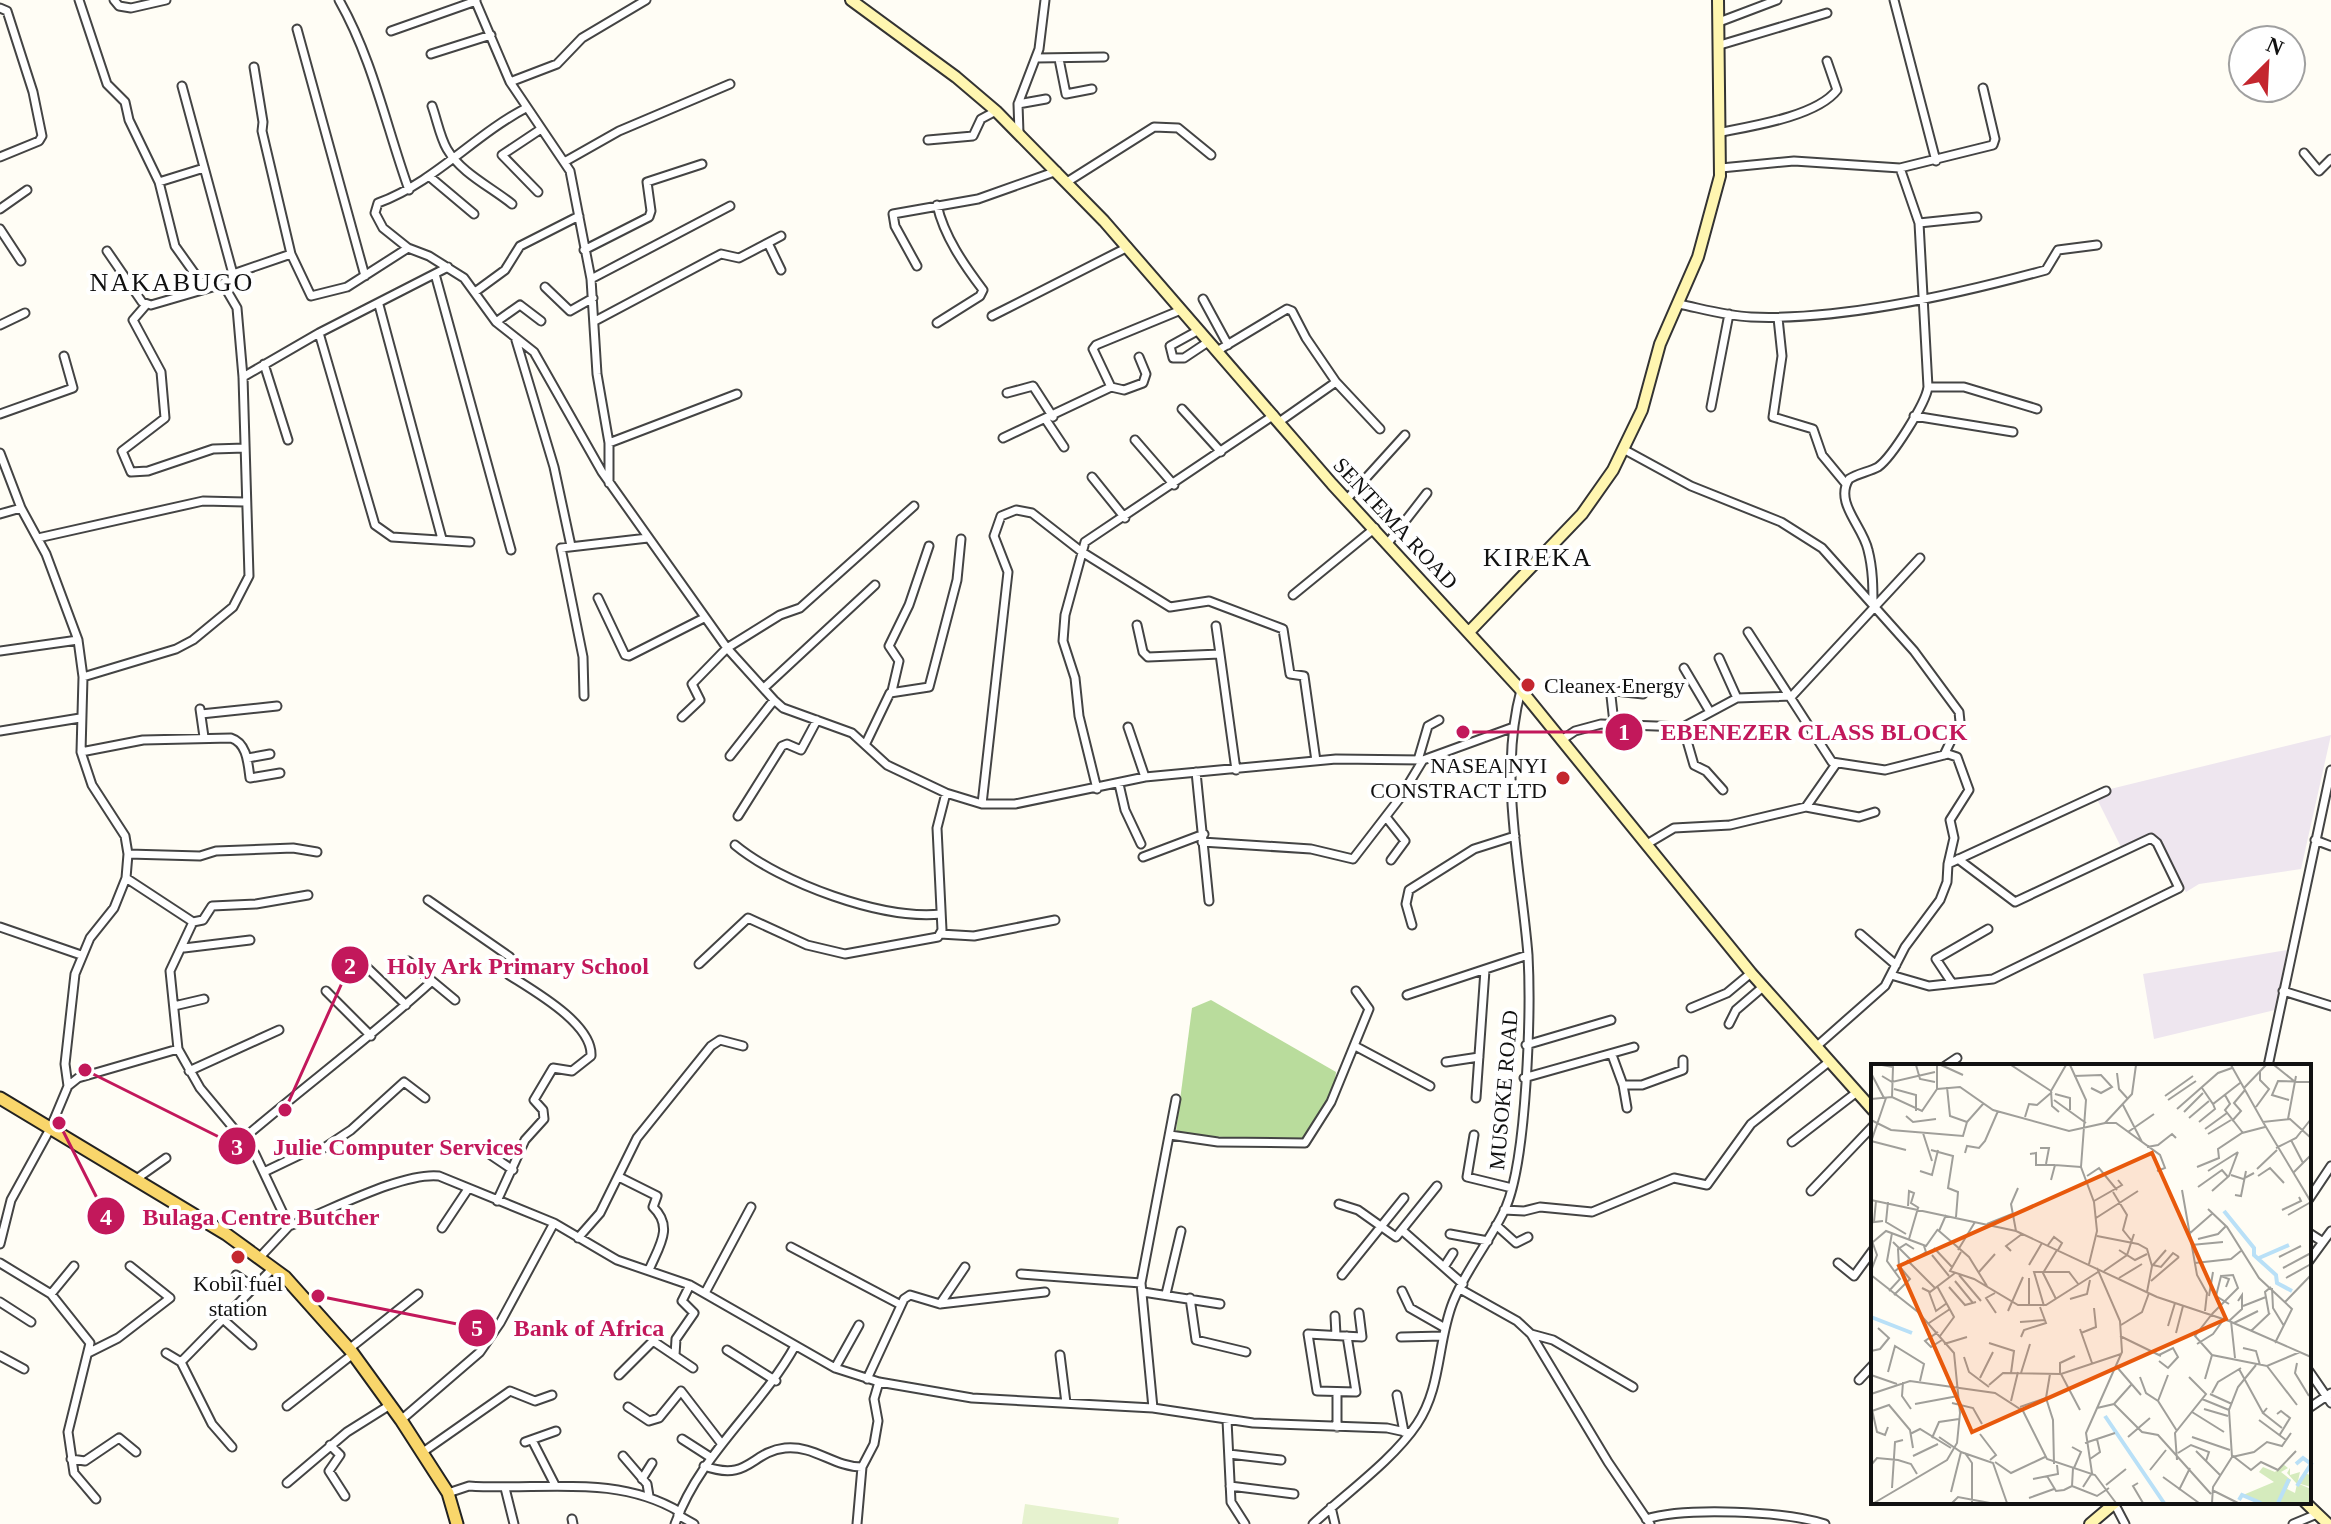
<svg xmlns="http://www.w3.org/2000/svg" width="2331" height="1524" font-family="Georgia,serif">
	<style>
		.industrial { fill: #eee6ef }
		.forest { fill: #b9dc9c }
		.pitch { fill: #e6f2cf }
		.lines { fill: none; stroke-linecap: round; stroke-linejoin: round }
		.street-casing { stroke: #444; stroke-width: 11 }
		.secondary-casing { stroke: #333; stroke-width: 14 }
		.primary-casing { stroke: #222; stroke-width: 15 }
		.street { stroke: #fff; stroke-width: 7 }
		.secondary { stroke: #fff6b0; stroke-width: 10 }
		.primary { stroke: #f9d66b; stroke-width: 11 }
		.poi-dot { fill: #c4262e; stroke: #fff; stroke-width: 3 }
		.labels { text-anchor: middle; stroke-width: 8; stroke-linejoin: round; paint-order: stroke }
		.street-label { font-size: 22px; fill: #111; stroke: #fff }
		.poi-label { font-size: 22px; fill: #111; stroke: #fff; text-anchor: start }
		.quarter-label { font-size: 26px; letter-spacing: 2px; fill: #111; stroke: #fff }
		.inset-river { fill: none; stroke: #b9e0f7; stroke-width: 4 }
		.inset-road { fill: none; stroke: #a09f9a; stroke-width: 2 }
		.view { fill: #e8590c; fill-opacity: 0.15; stroke: #e8590c; stroke-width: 4 }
		.inset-edge { fill: none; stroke: #111; stroke-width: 4 }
		.leader { fill: none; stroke: #c2185b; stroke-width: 3 }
		.callout-dot { fill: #c2185b; stroke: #fff; stroke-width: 3 }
		.mark-label { font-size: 24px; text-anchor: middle; font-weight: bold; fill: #fff }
		.callout-label { font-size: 24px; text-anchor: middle; font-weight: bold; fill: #c2185b; stroke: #fff; stroke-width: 8; stroke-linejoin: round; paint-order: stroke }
	</style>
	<rect width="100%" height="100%" fill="#fffdf5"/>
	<path class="industrial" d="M2331 735 2301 869 2199 884 2186 892 2153 834 2121 847 2094 793Z
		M2287 950 2275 1010 2154 1039 2143 974Z"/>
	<path class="forest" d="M1211 1000 1336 1072 1334 1088 1303 1140 1197 1136 1176 1131 1192 1008Z"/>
	<path class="pitch" d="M1025 1504 1119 1518 1118 1524H1022Z"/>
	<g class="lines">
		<defs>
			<path id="street" d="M79 0 107 84 125 102 129 120 159 182 175 246 205 288
				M114 0 119 6 131 8 166 0
				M339 0C373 60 386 126 409 190
				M475 0 510 82 570 171 591 279 597 374 609 443V483
				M1894 0 1936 161
				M0 8 7 11 33 92 42 136 39 141 0 157
				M1719 22 1777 0
				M297 29 365 276
				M391 31 476 1
				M1720 45 1827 13
				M431 54 491 35
				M1036 58 1104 57
				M1059 59 1066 94 1092 89
				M254 67 263 122 262 131 291 254 311 296 347 287 408 248
				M510 82 557 64 582 38 646 0
				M182 86 233 274
				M1018 104 1046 99
				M432 106C437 120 440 137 447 149 461 173 491 187 512 204
				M526 108C473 136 435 182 378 203L375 213 383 228 408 248 429 256 464 278 496 322 534 352 602 472 727 648 774 700 783 708 852 733 887 765 946 793 982 804H1015L1145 777 1336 759 1423 760 1511 728
				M1722 132C1753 126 1817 116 1837 90L1827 61
				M1019 133 1018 104 1039 49 1045 0
				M928 140 973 136 981 119 996 111
				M2304 153 2319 171 2331 159
				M566 161 619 131 730 84
				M1721 168 1794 161 1900 168 1993 145 1995 139 1983 88
				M430 177 474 214
				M159 182 204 168
				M1067 182 1154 127 1178 128 1211 155
				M538 192 502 155 541 129
				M0 209 27 190
				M1919 223 1977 217
				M0 229 21 261
				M768 243 781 270
				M584 250 649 217 651 211 647 182 702 164
				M107 251 142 302 151 305 223 284 233 274 291 254
				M917 266 895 226 893 214 978 199 1057 171
				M435 274 511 550
				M591 279 730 206
				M545 287 570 311 593 298
				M475 292 505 270 520 246 579 216
				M1203 299 1228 345
				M1679 304C1703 309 1727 316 1751 317 1842 321 1958 294 2046 270L2058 250 2097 245
				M146 305 133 320 161 372 165 418 122 451 131 472 148 471 213 449 245 448
				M379 305 442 539
				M992 316 1128 247
				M1778 318 1782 356 1773 417 1813 429 1822 455 1846 484
				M595 321 721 254 739 258 781 236
				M496 322 520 305 541 321
				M937 323 980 296 983 290C964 265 944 236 937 205
				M0 325 25 313
				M1199 330 1170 346 1173 358H1184L1208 342
				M319 333 375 525 392 537 470 542
				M515 337 554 467 571 546
				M1217 351 1287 309 1292 311 1306 338 1336 382 1279 422
				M264 364 288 440
				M243 377 319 333 448 267
				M1336 382 1380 429
				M1111 387 1124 390 1143 383 1146 374 1139 357
				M1928 387H1964L2037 409
				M1007 393 1033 386 1053 417
				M1711 407 1729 314
				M1182 409 1221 452
				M0 414 73 388 64 356
				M1914 416 2013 432
				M1046 420 1064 447
				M1003 438 1111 387 1093 349 1096 345 1181 310
				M1135 440 1174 485
				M609 443 737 394
				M1625 450 1691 486 1781 522 1822 548 1914 651 1959 712 1960 722 1944 755
				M0 453 21 508 46 554 78 640 83 677 81 752 92 785 125 836 128 854 126 878 114 908 90 938 75 974 65 1064 68 1086 50 1129 11 1200 0 1244
				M1092 477 1125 518
				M1347 499 1405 435
				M0 514 21 508
				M38 538 203 501 245 502
				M1388 543 1427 493
				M1293 595 1375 528
				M598 598 625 655 629 656 704 618
				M1873 607C1873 588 1873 569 1868 550 1863 526 1834 503 1849 479 1858 473 1869 472 1878 467 1892 457 1926 403 1928 387L1919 223 1900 168
				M1137 625 1143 652 1148 657 1220 654 1236 770
				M1216 626 1220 654
				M1748 632 1832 762 1885 770 1948 754 1957 757 1969 790 1950 820 1954 838 1948 864
				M0 651 78 640
				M1719 658 1737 698
				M1684 668 1710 712
				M83 677 176 649 193 640 233 607 249 576 243 377 237 308 223 284
				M764 688 875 585
				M892 691 899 661 889 646 909 605 929 546
				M584 696 583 657 561 548 648 538
				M200 709 204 737
				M201 714 277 706
				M682 717 700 700 692 684 727 648 780 615 800 608 914 506
				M1614 723 1611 696 1615 691 1643 694
				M1128 727 1145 777
				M1683 727 1694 765 1706 771 1723 790
				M0 731 80 718
				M1563 739 1575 731 1601 724 1683 727 1737 698 1792 696 1920 558
				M866 743 890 693 929 687 957 580 961 539
				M81 752 143 740 231 738C247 743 248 763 250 778L280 773
				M730 756 774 700
				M248 758 270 754
				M1418 760 1428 726 1439 720
				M1196 772 1209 901
				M1119 784 1125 810 1141 844
				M1097 789 1079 716 1075 678 1063 641 1065 615 1085 542 1274 415
				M982 804 1008 572 994 536 1001 516 1016 510 1032 513 1082 552 1170 607 1209 601 1283 629 1290 674 1304 676 1316 761
				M1806 807 1836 764
				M738 816 782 746 787 744 801 750 817 720
				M1386 817 1405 841 1391 860
				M2315 840 2331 846
				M1202 842 1311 849 1353 859 1400 798 1423 760
				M1647 844 1674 828 1730 825 1806 807 1859 817 1875 812
				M735 845C781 883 882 920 941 914
				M128 854 200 856 216 851 293 848 317 852
				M1143 857 1204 834
				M126 878 193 922 203 920 212 906 256 904 308 895
				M428 900 510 957 509 975C534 991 593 1024 591 1056L572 1071 553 1068 534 1100 543 1110 544 1119 525 1140 497 1201
				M193 922 170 971 178 1049 200 1088 255 1154 289 1226 260 1257
				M1412 925 1406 904 1409 890 1474 849 1515 836
				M0 927 81 955
				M940 934 974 936 1055 920
				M1860 934 1896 965
				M184 948 250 940
				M354 955 406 1005
				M408 961 455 1000
				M699 964 748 918 807 945 845 954 938 937 942 930 937 828 946 793
				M1891 975 1929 986 1993 979 2179 888 2157 843 2151 838 2015 902 1958 859
				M1952 983 1936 959 1988 929
				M326 991 371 1036
				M2283 991 2331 1006
				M1407 995 1528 955
				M174 1006 204 999
				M1691 1008 1727 993 1751 973
				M1729 1024 1736 1010 1764 986
				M1526 1045 1611 1020
				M1355 1046 1430 1086
				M1817 1046 1885 986 1905 947 1940 900 1947 882 1948 864 2106 791
				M1612 1055 1623 1085H1642L1683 1070V1060
				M1446 1062 1479 1057
				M1945 1066 1957 1058
				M2268 1066 2331 770
				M189 1071 279 1030
				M1524 1078 1634 1047
				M1623 1085 1627 1108
				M68 1086 78 1078 178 1049
				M1476 1098 1485 970
				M1170 1135 1218 1142 1305 1143 1331 1102 1369 1009 1356 991
				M1474 1135 1467 1177 1512 1188
				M244 1138C306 1085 371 1037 431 982
				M1792 1142 1857 1092
				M479 1147 513 1170
				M264 1172 314 1148H324L351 1130 404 1082 425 1098
				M619 1177 657 1196 653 1207C674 1227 659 1246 649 1270
				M135 1180 166 1158
				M1811 1191 1873 1126
				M2309 1199 2331 1166
				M1339 1204 1358 1210 1396 1237 1437 1186
				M1504 1210 1524 1211 1540 1207 1592 1212 1674 1178 1707 1185 1751 1124 1830 1061
				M1496 1225 1516 1243 1528 1237
				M289 1226C328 1212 401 1172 439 1176L554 1223 617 1260 690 1285 835 1368 879 1382 972 1398 1153 1408 1253 1423 1387 1428 1410 1433
				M442 1228 468 1189
				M1404 1232 1463 1284
				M2309 1233 2323 1242
				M1450 1234 1488 1241
				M578 1238 600 1213 637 1138 711 1046 720 1040 743 1046
				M791 1247 901 1305
				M2309 1261 2331 1231
				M0 1263 51 1294 90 1343 68 1432 74 1473 96 1499
				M1838 1263 1854 1276 1873 1250
				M1444 1267 1453 1253
				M1021 1274 1141 1283
				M236 1275 255 1288
				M1342 1275 1404 1198
				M1460 1289 1517 1321 1531 1334 1608 1462 1650 1524
				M1402 1291 1410 1308 1445 1328
				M1143 1292 1220 1304
				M705 1293 751 1207
				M51 1294 74 1266
				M1166 1294 1181 1231
				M1190 1298 1196 1340 1246 1352
				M0 1302 31 1322
				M940 1304 965 1267
				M1335 1316 1336 1335
				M225 1321 252 1345
				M1531 1334 1553 1340 1633 1387
				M1347 1336 1356 1392 1317 1391 1308 1334 1362 1337 1359 1313
				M1401 1337 1443 1336
				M349 1349 418 1294
				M727 1350 776 1381
				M90 1352 118 1338 170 1298 130 1266
				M166 1353 181 1362 212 1424 232 1447
				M675 1355 676 1339 694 1313 682 1301 690 1285
				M1060 1355 1066 1403
				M0 1356 24 1369
				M181 1362 273 1268
				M835 1368 859 1325
				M2309 1371 2331 1403
				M619 1375 653 1341 693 1368
				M867 1379 904 1299 910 1295 940 1304 1045 1292
				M1859 1380 1873 1365
				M1397 1395 1404 1432
				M287 1406 353 1354
				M628 1407 649 1421 659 1418 681 1391 721 1443
				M1153 1408 1141 1283 1176 1099
				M2309 1408 2331 1393
				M401 1420 480 1352 500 1323 554 1223
				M1227 1420 1231 1502 1245 1524
				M1337 1427V1392
				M682 1439 710 1457
				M532 1440 555 1485
				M525 1442 556 1431
				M330 1445 340 1455 329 1471 345 1496
				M423 1452 510 1391 535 1401 552 1395
				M1229 1454 1281 1460
				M623 1456 647 1484 649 1496
				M71 1459 85 1461 119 1438 136 1452
				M704 1466C750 1482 750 1452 785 1448 814 1445 834 1467 862 1467
				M642 1479 652 1463
				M287 1483 347 1432 390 1405
				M1230 1486 1294 1494
				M505 1488 514 1524
				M448 1493 469 1486C540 1491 615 1473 680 1512
				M2114 1503 2125 1524
				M1331 1507 1335 1524
				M678 1515 694 1524
				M572 1519 573 1524
				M1646 1519C1685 1507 1785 1511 1825 1524
				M675 1524C700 1454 760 1409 795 1346
				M857 1524 862 1467 874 1444 878 1421 874 1399 879 1382
				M1313 1524C1345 1494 1393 1460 1417 1424 1442 1387 1437 1342 1453 1302 1466 1269 1491 1240 1506 1207 1527 1157 1531 1011 1528 955 1521 868 1498 776 1521 690
				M2293 1524 2317 1514"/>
			<path id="secondary" d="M851 0 956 77 996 111 1104 221 1332 484 1521 690 1751 973 1873 1110
				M1469 632 1582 514 1613 470 1642 410 1660 344 1698 257 1720 176 1718 0
				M2305 1502 2328 1524
				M2090 1524 2116 1502"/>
			<path id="primary" d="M0 1098 226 1234 285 1277 351 1351 401 1420 448 1493 457 1524"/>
		</defs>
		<use href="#street" class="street-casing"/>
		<use href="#secondary" class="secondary-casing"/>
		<use href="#primary" class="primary-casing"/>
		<use href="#street" class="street"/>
		<use href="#secondary" class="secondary"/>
		<use href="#primary" class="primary"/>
	</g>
	<g class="poi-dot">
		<circle cx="1528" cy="685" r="8"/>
		<circle cx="1563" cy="778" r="8"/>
		<circle cx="238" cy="1257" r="8"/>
	</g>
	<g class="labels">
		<g class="street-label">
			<text transform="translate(1396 523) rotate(47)" y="8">SENTEMA ROAD</text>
			<text transform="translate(1503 1090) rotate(-85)" y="8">MUSOKE ROAD</text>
		</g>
		<g class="poi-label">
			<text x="1544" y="693">Cleanex Energy</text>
			<text x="1547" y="773" text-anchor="end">NASEA|NYI<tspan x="1547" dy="25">CONSTRACT LTD</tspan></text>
			<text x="238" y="1291" text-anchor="middle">Kobil fuel<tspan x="238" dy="25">station</tspan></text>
		</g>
		<g class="quarter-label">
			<text x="172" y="291">NAKABUGO</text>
			<text x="1538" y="566">KIREKA</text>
		</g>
	</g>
	<g transform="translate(1871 1064)">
		<rect width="440" height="440" fill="#fffdf5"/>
		<path d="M412 400 417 404 410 408 420 416 416 425 424 429 426 420 416 409 419 404V411L429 408 427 417 435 409 440 412V423L426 419 440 425V439H390L372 431 403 418 388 408 392 403 404 408Z" fill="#d5ebbd"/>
		<path class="inset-river" d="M353 147 383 184V191L405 211 406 219 421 227M388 194 418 181M0 253 41 269M234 352 293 439M425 400 432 394 440 400 426 422M368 436 371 431 390 439M407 439 418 415"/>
		<path class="inset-road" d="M11 1 22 3 21 33M45 1 49 15 64 18M70 1 92 11M140 1 180 27M199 1 215 36 210 103 223 138 226 167 218 200M360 1 392 58 419 55 440 74M403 1 423 17M0 9 13 34M246 9 248 25 257 35M11 12 21 18 64 8M203 12 230 11 241 23 230 29 220 24M76 23 79 52 96 58M331 24 342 40 369 19M373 24 395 1M23 25 45 31V47M66 25 89 23 122 46 198 67 234 59 261 30 265 1M184 30 199 34V46M354 31 359 40 354 46 372 69M294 32 322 12M0 35 21 33 51 47 66 25V1M183 36 215 59M297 36 325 17M418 36 401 31 407 17 440 18M252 41 271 78M385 43 398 25 389 16V7M306 45 347 9 361 4M188 48 181 42 180 27 195 1M313 48 332 29M35 52 42 58 65 55M154 53 158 40 166 41 181 28M318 54 338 37M417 55 425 12M0 56 20 66 92 72 96 58 112 40M361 57 370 47 363 39 374 26M328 58 344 45 342 40M392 58 440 138 417 151M233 59H245L289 91 294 104 286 107M334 65 356 49M257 68 283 50M52 69 61 97M337 70 360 56M420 76 432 99M0 77 35 86M0 78 15 34M276 83 287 81 301 70 305 74M169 84H178L175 100M405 84 425 74 440 55M60 86 82 92 77 124 87 128 85 153M94 89 96 82 108 84 114 77 127 47M159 90 165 89V101H184M326 103 348 94 347 85 371 69 394 63M386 105 406 86M49 107 61 111 67 86M337 107 367 88M422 109 440 91M360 111 372 115 383 109M216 112 228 104 246 126M387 112 399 104 413 119M180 116 184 101 210 103M327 123 351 106 357 113M311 126 326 211 336 229 334 247M341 127 358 112 367 88M242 128 256 151 252 166 260 176M364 131 370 132 375 107M0 136 145 167 286 233 358 257 440 293M5 137 3 158 12 157M223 137 251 121 247 116M17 138 15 158 35 170M37 142 38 127 43 129 40 139 48 144M337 145 356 163 388 214 421 245 404 279M411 146 430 137 428 133M75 151 68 167 98 193 116 222M225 154 267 127M116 160 141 150M145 167 140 140 147 124M318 170 342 149M226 172 267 180 276 185 281 202M38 175 47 144M327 175 347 170 355 162M2 178 15 167 55 182 67 165M22 178 41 197 55 188 53 182M177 181 183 173 191 179 187 186M320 181 352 178M63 184 81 203M87 186 104 158M248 186 264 196 276 190M140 187 135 182 151 170M90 188 79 207 103 215 147 241H175L227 208M61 191 78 212M408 193 430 182M36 196 64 224M324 199 360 195 371 186M158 201 171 179M282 201 290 203 302 189 308 193M28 203 27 185 35 180 43 185M412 204 440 189M0 207 6 191 1 177M233 207 256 191 263 170M23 208 29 203 39 215 23 231M108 208 124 190M0 211 47 248 83 289 89 349 86 379 76 396 3 439M88 211 110 237M248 214 271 200M415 214 440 200M84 217 102 239M280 217 308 193M66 222 83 253 69 272M78 223 94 241 105 238M355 223 358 215 350 212 345 232 358 240M51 224 59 228 84 209M401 224 402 244 413 262M18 227 29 215 16 197 21 169M58 228 65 247 76 239M276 228 281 202 295 186M124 229 115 234 125 249M338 232 342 208M185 235 172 209 186 186M199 235 216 230 219 216M414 238 440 211M158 241V214M173 242 163 208H198L208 221M372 242 395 233M137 247 152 213M341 250 324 272 341 291 396 302 429 288M341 250 367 224 362 211 350 212M398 250 394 228 400 223M358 257 371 245V231L367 237M360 257 364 294M149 258 174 256M58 259 79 245M363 259 387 247M250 261 271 248 278 229M297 262 304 239M209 265 221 299M380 267 399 249M67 268 54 277 60 283 71 276M210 269 225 263 223 244M305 269 312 242M249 272 290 292M150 273 153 266 175 259 169 243M118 279 143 287 140 309M73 280 96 273M326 280 342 270 353 255M372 284 385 287 389 301M0 287 9 285 18 274 7 264M93 293 98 308 118 323M288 297 297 304 307 293 302 284 288 291M426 299 424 309 438 332M245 302 270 331M396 302 426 341M368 305 392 349M17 308 24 282 53 300 49 317M150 309 159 280M179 310 175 334 182 356 183 400M189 310V299L204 292M190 310 209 346M0 311 26 320M269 313 275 329 287 337 306 367M109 314 122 288M334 315 341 291M32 318 31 332 40 345M118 321 132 309 190 310 250 290M341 329 347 318 370 304M0 330 39 317 124 329 152 347 176 395 224 411 245 439M339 330 361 340M331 335 358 346M140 337 147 308M287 337 297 311M81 339 102 344 111 360M44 340 87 332M243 340 271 368 287 371 340 430M0 341 6 368 14 371 17 363M149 343 175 334M226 344 243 340 260 321M396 344 392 349 411 364M333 345 357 352M1 347 18 341 39 366 42 384M321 348 353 368M406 350 410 347 419 354 408 372M388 356 415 376M39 370 49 365 80 384M109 370 125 391 119 396M68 373 90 388 122 399 136 439M257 373 279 354M321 373 359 386M61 374 68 358 88 355M214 379 244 369M201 383 210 388 203 404M325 387 349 411M94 389 101 399V439M307 389 320 381 338 388 335 397M42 392 67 380M362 392 380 406 390 398 407 406M361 393 383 388 396 378 411 382 420 369M219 395 229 388 226 375M306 396 304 369 335 330 318 313M124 398 140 409 174 393M0 401 6 394 27 396 40 400 46 410M279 406 295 386M406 407 425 387M176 412 185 427 193 426 201 422 202 404M292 413 328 439M162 415 187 410 186 401M267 419 262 422 272 439M235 421 255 405M201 422 226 432 238 424M212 423 221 409 215 369 251 288 249 257 226 204M21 424 24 378 32 376M308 426 319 404M341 426 367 439M80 428 90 388M158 434 183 425M81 439 87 433 119 439M341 439 342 423 361 393 358 346 367 323 385 301"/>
		<path class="view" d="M281 89 355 255 101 368 28 202Z"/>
		<rect width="440" height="440" class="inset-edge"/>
	</g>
	<path class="leader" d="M1463 732L1624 732M285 1110L350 965M85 1070L237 1146M59 1123L106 1216M318 1296L477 1328"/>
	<g class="callout-dot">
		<circle cx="1463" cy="732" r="8"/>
		<circle cx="285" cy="1110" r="8"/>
		<circle cx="85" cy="1070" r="8"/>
		<circle cx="59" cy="1123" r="8"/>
		<circle cx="318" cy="1296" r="8"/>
		<circle cx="1624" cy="732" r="20"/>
		<circle cx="350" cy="965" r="20"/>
		<circle cx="237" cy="1146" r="20"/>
		<circle cx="106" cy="1216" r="20"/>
		<circle cx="477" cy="1328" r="20"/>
	</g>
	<g class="mark-label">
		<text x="1624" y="740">1</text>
		<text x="350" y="974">2</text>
		<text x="237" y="1155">3</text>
		<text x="106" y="1225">4</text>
		<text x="477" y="1336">5</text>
	</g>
	<g class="callout-label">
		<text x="1814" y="740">EBENEZER CLASS BLOCK</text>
		<text x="518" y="974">Holy Ark Primary School</text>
		<text x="398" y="1155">Julie Computer Services</text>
		<text x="261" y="1225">Bulaga Centre Butcher</text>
		<text x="589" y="1336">Bank of Africa</text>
	</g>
	<g transform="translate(2267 64) rotate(24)"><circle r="38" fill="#ffffff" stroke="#a0a0a0" stroke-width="2"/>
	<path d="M0-6L14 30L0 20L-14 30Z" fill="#c4262e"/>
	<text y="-12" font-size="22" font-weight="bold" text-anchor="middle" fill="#111111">N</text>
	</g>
</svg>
